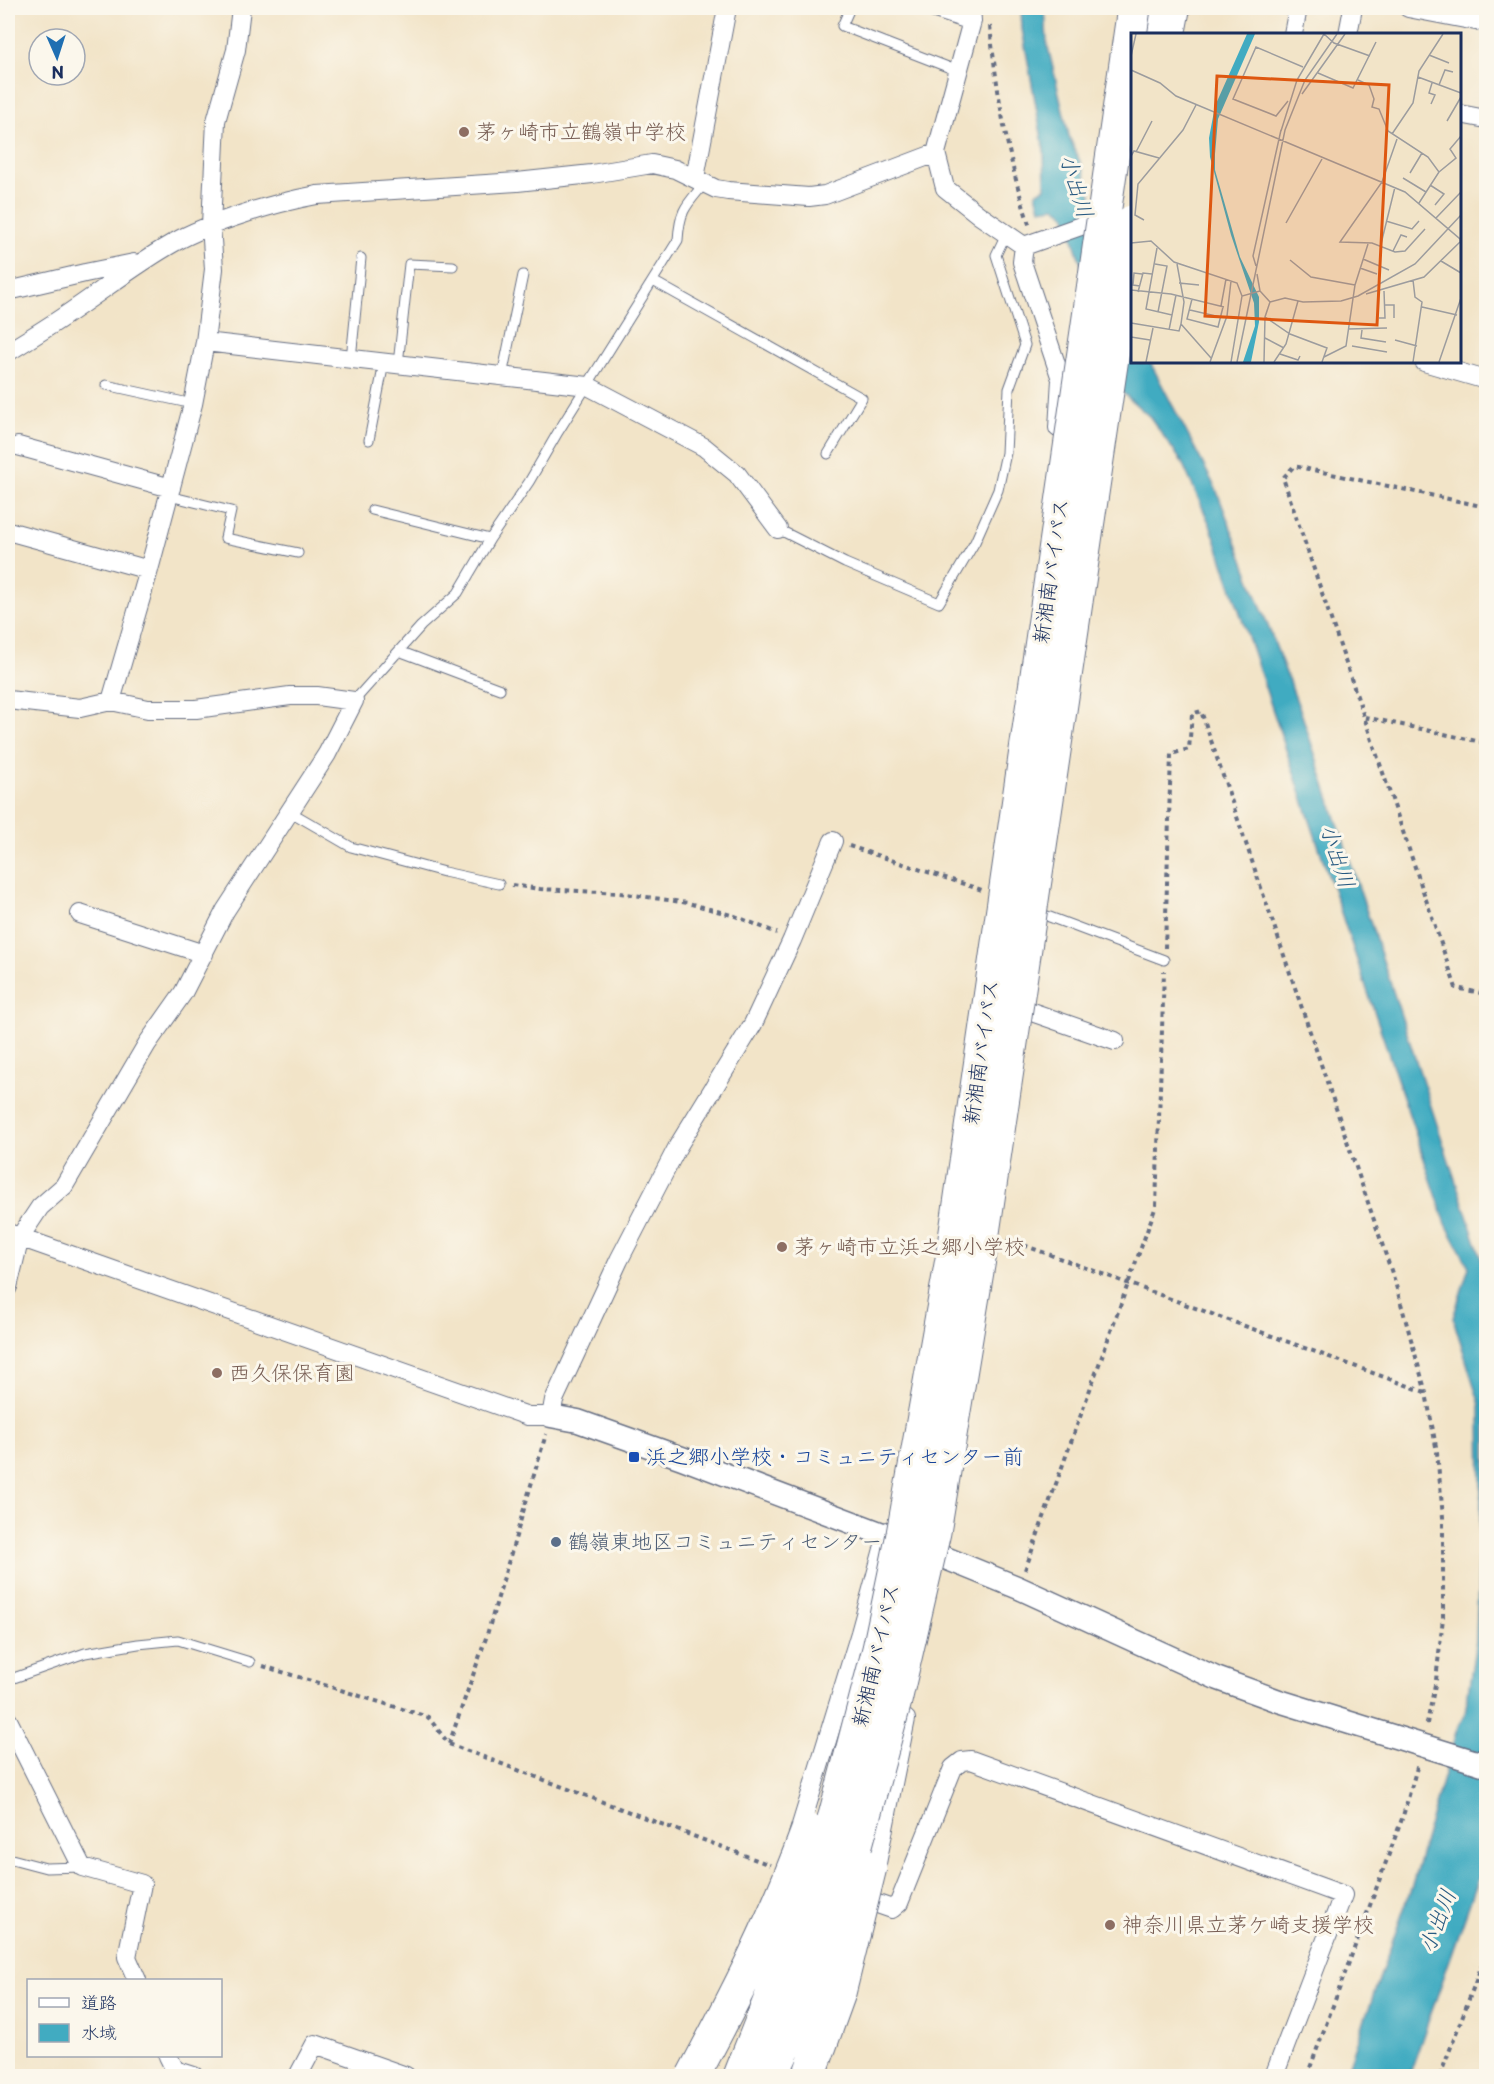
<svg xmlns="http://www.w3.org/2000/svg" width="1494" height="2084" font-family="'Playpen Sans','Klee One',sans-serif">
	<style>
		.water { fill: #41abc1; stroke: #2e6d90; stroke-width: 1.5 }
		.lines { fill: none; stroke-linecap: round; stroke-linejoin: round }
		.service-casing { stroke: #666e83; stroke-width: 11 }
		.minor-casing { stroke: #666e83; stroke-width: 20 }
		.tertiary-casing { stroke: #666e83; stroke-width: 25 }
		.motorway-casing { stroke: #666e83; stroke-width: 35 }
		.path { stroke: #666e83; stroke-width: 4; stroke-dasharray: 4.5 4.5; stroke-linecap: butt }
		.service { stroke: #fff; stroke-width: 9 }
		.minor { stroke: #fff; stroke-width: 18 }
		.tertiary { stroke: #fff; stroke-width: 22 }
		.motorway { stroke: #fff; stroke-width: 33 }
		.motorway-bridge-casing { stroke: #666e83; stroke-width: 35; stroke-linecap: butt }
		.motorway-bridge { stroke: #fff; stroke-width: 33 }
		.education-dot { fill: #8d6e63; stroke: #fbf7ec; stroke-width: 2 }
		.transit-dot { fill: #1a4fb4; stroke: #fbf7ec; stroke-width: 2 }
		.service-dot { fill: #5c6f8a; stroke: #fbf7ec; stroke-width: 2 }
		.labels { text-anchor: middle; stroke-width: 6; stroke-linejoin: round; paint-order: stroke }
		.education-label { font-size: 21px; fill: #785e54; stroke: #fbf7ec; text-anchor: start }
		.street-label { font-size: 21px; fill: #1b2f5e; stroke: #fbf7ec }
		.transit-label { font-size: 21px; fill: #164399; stroke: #fbf7ec; text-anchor: start }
		.service-label { font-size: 21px; fill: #4e5e75; stroke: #fbf7ec; text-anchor: start }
		.water-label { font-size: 22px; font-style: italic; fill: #285a81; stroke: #fbf7ec }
		.inset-road { fill: none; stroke: #9c9c9e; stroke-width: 1.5 }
		.view { fill: #de5710; fill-opacity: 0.15; stroke: #de5710; stroke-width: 3 }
		.inset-edge { fill: none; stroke: #1b2f5e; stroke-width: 3 }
	</style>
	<rect width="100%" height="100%" fill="#fbf7ec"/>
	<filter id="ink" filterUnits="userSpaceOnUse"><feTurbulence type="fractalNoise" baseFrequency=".0167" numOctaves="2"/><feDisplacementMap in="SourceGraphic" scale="12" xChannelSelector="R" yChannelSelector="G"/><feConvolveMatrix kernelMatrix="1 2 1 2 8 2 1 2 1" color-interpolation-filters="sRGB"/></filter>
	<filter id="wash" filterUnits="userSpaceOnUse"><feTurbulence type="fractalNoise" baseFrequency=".008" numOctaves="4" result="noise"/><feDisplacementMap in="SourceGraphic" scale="24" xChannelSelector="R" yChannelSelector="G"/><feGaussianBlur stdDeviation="1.35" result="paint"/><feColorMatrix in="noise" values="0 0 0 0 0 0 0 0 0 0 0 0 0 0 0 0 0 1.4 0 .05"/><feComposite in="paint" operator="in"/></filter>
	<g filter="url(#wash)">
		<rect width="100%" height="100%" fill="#f2e4c8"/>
		<path class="water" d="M1021 8H1045L1047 43 1069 136 1083 169 1132 328V362H1150L1216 489 1302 715 1486 1273V1857L1409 2076H1345L1412 1886 1456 1732 1465 1713 1476 1641 1481 1501 1480 1405 1453 1318 1469 1267 1446 1224 1211 527 1182 462 1150 417 1122 392 1065 214 1055 207 1040 209 1036 193 1045 188 1044 150 1022 29Z"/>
	</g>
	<g filter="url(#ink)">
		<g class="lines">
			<defs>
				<path id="service" d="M850 8 842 26 958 71
					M653 281 862 398 828 454
					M351 359 361 258
					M398 364 409 264 453 266
					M502 376 523 275
					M106 385 193 404
					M369 440 384 363
					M169 496 231 511 225 538 298 553
					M372 510 490 539
					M778 529 845 563 939 603 975 542 998 490 1006 453 1009 389 1025 345 996 255 1006 234
					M399 651 500 689
					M354 701 421 626 458 593 490 539 529 482 558 432 678 240C680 209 686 206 704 184
					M289 811 351 847 444 872 499 884
					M1039 913 1164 960
					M8 1680 85 1653 138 1644 178 1640 250 1662
					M8 1858 46 1868 82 1867"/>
				<path id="minor" d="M932 8 972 21
					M971 8 972 21 936 153 945 188 979 215 1024 246
					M1408 8 1486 23
					M1176 34 1181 8
					M1293 34 1298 8
					M1348 34 1353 8
					M1460 114 1486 119
					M695 178 727 8
					M8 291 85 273 134 263
					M205 342 588 386 704 447 737 474 778 529
					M8 352C27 340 47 328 66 315 102 291 136 264 173 243 210 222 274 203 317 195L517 182 592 174 652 164 675 169 716 189 728 191 809 197 825 195 936 153
					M1424 362 1486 380
					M1058 428 1061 379 1022 262 1024 246 1109 216
					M18 446 171 488
					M8 531 149 570
					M8 700 80 708 111 701 148 709H196L290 696H317L354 701 327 754 225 911 183 993 147 1044 64 1186 40 1207 20 1237 8 1287
					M111 701 149 570 193 404 205 342 214 269 211 225 216 121 236 50 241 8
					M80 914 204 954
					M1026 1010 1115 1041
					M8 1233 528 1416H551L554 1400 619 1260 678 1146 753 1024 792 940 833 841
					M8 1720 82 1867 142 1884 127 1957 137 1980
					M798 1835 860 1633 888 1531
					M874 1878 906 1719
					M869 1901 892 1909 899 1903 953 1768 962 1761 971 1760 1343 1895 1274 2076
					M168 2056 175 2070 194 2076
					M298 2076 315 2044 406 2076"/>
				<path id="tertiary" d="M551 1416 578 1421 682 1458 938 1555 1019 1588 1216 1678 1279 1701 1486 1765"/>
				<path id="motorway" d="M1160 34 1164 8"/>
			</defs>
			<use href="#service" class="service-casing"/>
			<use href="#minor" class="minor-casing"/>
			<use href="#tertiary" class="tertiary-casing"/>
			<use href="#motorway" class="motorway-casing"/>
			<path class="path" d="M990 26C997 94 1008 162 1030 227
				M1486 507 1294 466 1283 478 1456 988 1486 994
				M1365 717 1486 743
				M849 846 982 890
				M512 885 540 889 620 893 688 903 735 916 777 933
				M1165 948 1171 754 1189 749 1192 714 1201 711 1395 1282 1426 1393 1437 1452 1443 1517V1618L1436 1680 1426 1728
				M1007 1239 1425 1392
				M1025 1570 1156 1206 1164 971
				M263 1666 428 1717 449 1744 770 1865
				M449 1744 486 1638 546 1434
				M1307 2076 1403 1816 1418 1764
				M1440 2076 1486 1954"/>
			<use href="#service" class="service"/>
			<use href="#minor" class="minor"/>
			<use href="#tertiary" class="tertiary"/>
			<use href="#motorway" class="motorway"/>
			<defs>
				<path id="motorway-bridge" d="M693 2076C736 1996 777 1916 808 1830
					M740 2076 797 1932 835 1816 879 1649 903 1534 952 1259 1134 8
					M771 2076 795 2025 823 1948 850 1867 895 1701 934 1532 980 1253 1132 222
					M809 2076 839 1993 870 1867"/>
			</defs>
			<use href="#motorway-bridge" class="motorway-bridge-casing"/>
			<use href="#motorway-bridge" class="motorway-bridge"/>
		</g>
	</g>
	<g class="education-dot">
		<circle cx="464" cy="132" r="6"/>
		<circle cx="782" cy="1247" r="6"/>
		<circle cx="217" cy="1373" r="6"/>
		<circle cx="1110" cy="1925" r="6"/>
	</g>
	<rect class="transit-dot" x="628" y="1451" width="12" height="12" rx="3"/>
	<circle class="service-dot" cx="556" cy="1542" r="6"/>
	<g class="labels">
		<g class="education-label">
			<text x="476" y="139">茅ヶ崎市立鶴嶺中学校</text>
			<text x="794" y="1254">茅ヶ崎市立浜之郷小学校</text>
			<text x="229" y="1380">西久保保育園</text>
			<text x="1122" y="1932">神奈川県立茅ケ崎支援学校</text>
		</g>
		<g class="street-label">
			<text transform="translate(1051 571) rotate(-82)" y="7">新湘南バイパス</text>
			<text transform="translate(981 1052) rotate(-82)" y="7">新湘南バイパス</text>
			<text transform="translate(876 1655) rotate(-77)" y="7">新湘南バイパス</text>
		</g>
		<g class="transit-label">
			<text x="646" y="1464">浜之郷小学校・コミュニティセンター前</text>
		</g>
		<g class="service-label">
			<text x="568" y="1549">鶴嶺東地区コミュニティセンター</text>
		</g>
		<g class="water-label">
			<text transform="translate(1077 186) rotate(73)" y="8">小出川</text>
			<text transform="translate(1338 856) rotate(72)" y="8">小出川</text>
			<text transform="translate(1437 1921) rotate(-69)" y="8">小出川</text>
		</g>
	</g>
	<g transform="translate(1131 33)">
		<rect width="330" height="330" fill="#f2e4c8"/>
		<path d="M116 1H124L87 86 84 121V137L109 224 128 264V289L120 329H112L124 293 123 270 100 202 79 124 78 105 84 73Z" fill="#41abc1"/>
		<path class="inset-road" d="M193 1 203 10 239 23M298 22 318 30M0 23 5 1M0 37 29 50 45 63 274 159 329 206 330 212M187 40 222 55 245 9M287 44 330 60M227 47 238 52 243 66 241 74 248 76 257 98 297 124 308 139 288 170M308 52 314 37 322 39M171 61 214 1M157 68 145 83 102 66 125 14 172 34M300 71 304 62 298 60 301 50M316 88 330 64M150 98 166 47 193 1M261 101 282 70 288 38 312 1M266 106 251 149 209 209 241 210 264 219 274 218 294 196M5 119 21 88M0 123 3 118 28 125M308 139 325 125 319 116 330 103M279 140 291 120M272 145 295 159M299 152 313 161 304 172M305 185 330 159M13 187 4 182 7 151 52 97 65 72M255 188 281 196 288 188M155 190 191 126M0 210 20 208 43 229 106 250 111 263M250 211 264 154M26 215 15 276 41 282M262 218 270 202 276 204M232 226 258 237M159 227 180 244 224 252M310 228 330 240M24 231 36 233 27 279M46 231 53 269 50 291 80 325M125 233 122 223 150 97M229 235 246 241M48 250 68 252M9 253 2 252 3 240 11 241M0 257 40 261 93 274M129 258 139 269 134 284 133 329M7 259 12 240 21 241M235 261 293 244 330 208M61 266 56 286 87 294 92 274M139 269 154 265 172 269 210 268 227 263 284 231 330 182M253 272H263V285M90 273 95 246M291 274 326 282M59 277 89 284M134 284 159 301 196 315 191 329M248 285H254L253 258M0 290 48 298 50 291M217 296 256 295M38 297 45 262M231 297 230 305 255 309M0 304 19 307M134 305 153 315M264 307 286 313M221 313 256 319M149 321 167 327 169 323M193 324 215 313 224 252 237 211M15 329 22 295M79 329 96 283 100 248M100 329 111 263 129 258 126 241M106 329 154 97 174 47 206 1M143 329 155 311 167 268M282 329 291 269 284 264 282 247M308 329 330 265"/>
		<path class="view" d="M86 43 258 52 246 292 74 283Z"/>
		<rect width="330" height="330" class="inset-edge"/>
	</g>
	<rect width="1494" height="2084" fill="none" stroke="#fbf7ec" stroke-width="30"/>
	<rect x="27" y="1979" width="195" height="78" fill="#fbf7ec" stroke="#a1a7b3" stroke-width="1.5"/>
	<rect x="39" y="1998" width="30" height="9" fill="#ffffff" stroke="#a1a7b3" stroke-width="1.5"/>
	<text x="81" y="2009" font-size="18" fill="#1b2f5e">道路</text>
	<rect x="39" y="2024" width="30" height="18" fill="#41abc1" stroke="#a1a7b3" stroke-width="1.5"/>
	<text x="81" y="2039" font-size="18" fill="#1b2f5e">水域</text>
	<g transform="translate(57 57) rotate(177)"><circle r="28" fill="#fbf7ec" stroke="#a1a7b3" stroke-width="1.5"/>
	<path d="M0-4.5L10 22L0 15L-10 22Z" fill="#1f6fb2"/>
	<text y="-9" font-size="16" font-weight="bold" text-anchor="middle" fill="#1b2f5e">N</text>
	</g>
</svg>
